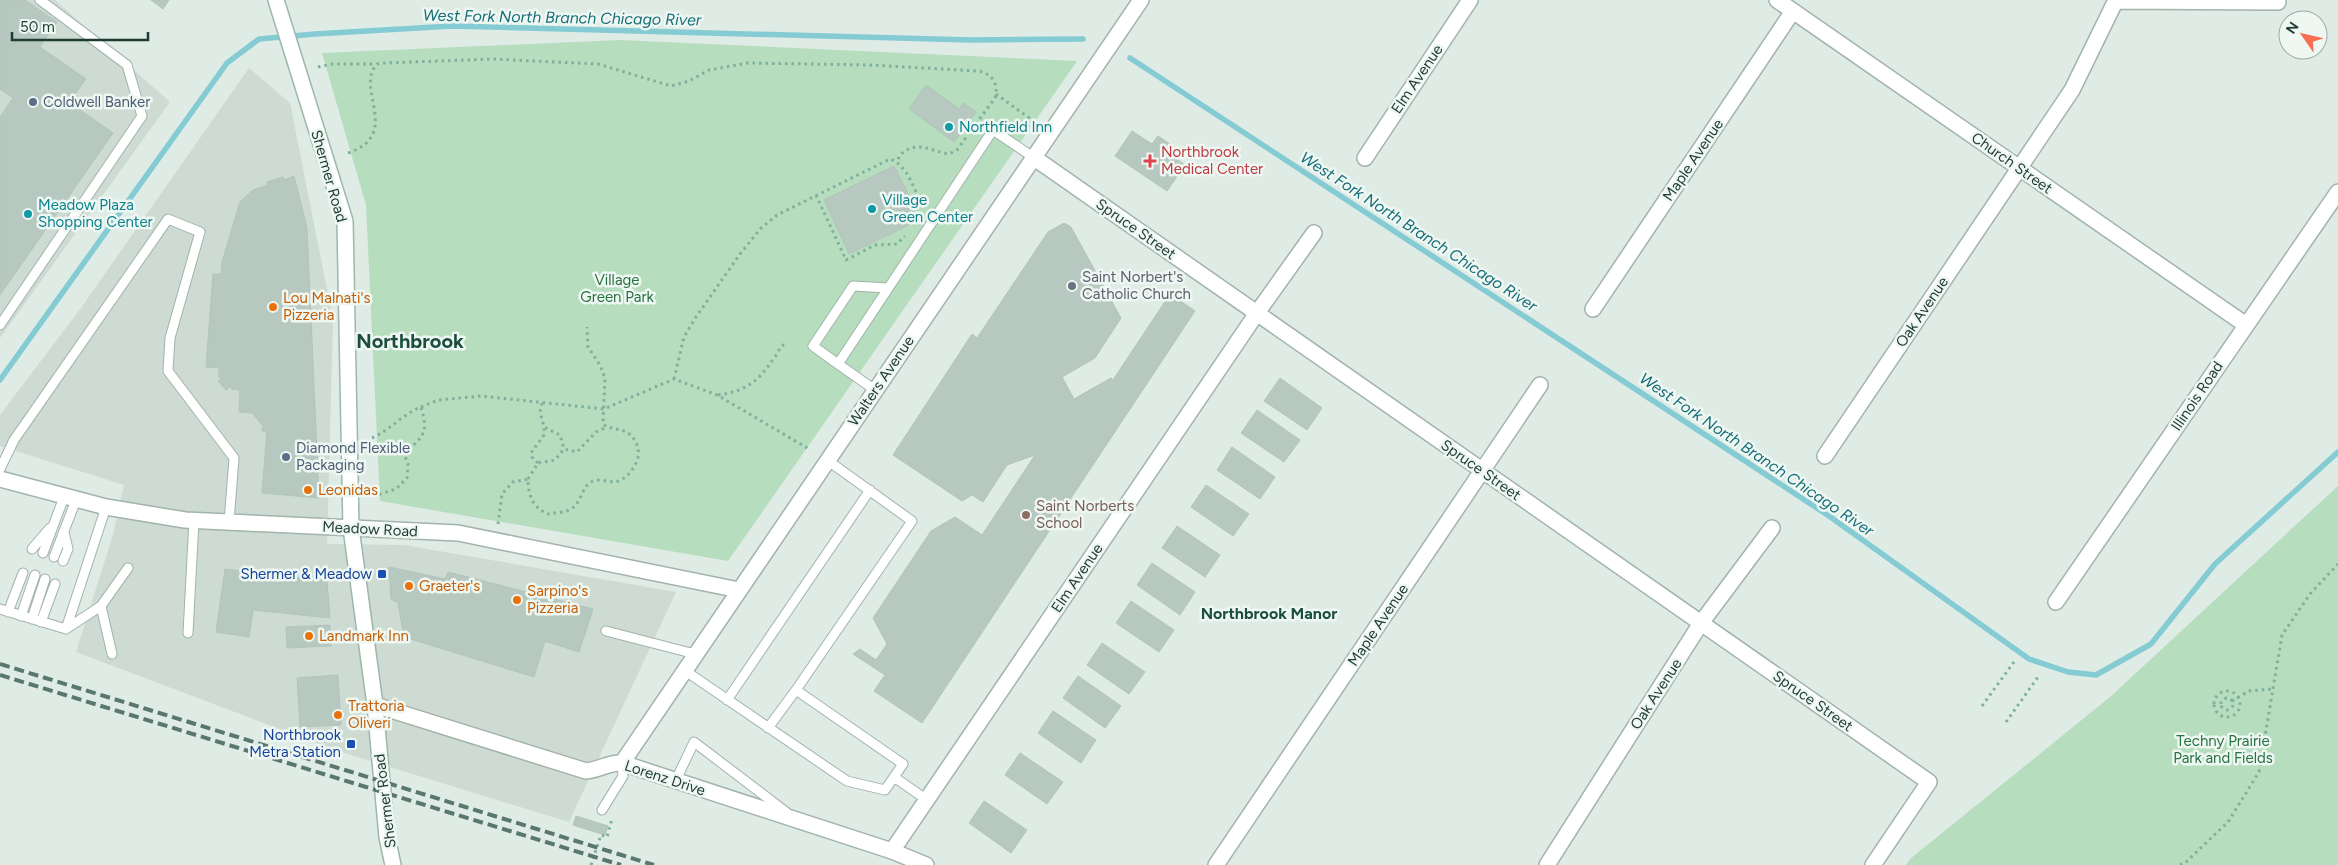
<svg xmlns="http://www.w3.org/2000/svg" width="2338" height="865" font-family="Figtree,sans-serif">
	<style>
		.built { fill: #cddbd3 }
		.green { fill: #b6ddbe }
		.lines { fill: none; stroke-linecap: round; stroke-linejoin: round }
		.stream { stroke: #84cbd3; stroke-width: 5.5 }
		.building { fill: #b7c8c0; stroke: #b1c4bb }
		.service-casing { stroke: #a2b3ac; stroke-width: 11 }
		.minor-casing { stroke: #a2b3ac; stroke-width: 18 }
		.tertiary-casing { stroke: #a2b3ac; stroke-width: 18 }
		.secondary-casing { stroke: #9db7ac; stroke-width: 18 }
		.path { stroke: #7eb09d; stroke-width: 3; stroke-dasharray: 2.5 4; stroke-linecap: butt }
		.service { stroke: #fff; stroke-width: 9 }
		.minor { stroke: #fff; stroke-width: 15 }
		.tertiary { stroke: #fff; stroke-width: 15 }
		.secondary { stroke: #fff; stroke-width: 15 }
		.rail { stroke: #59776d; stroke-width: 4; stroke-dasharray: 10 5; stroke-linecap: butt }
		.service-dot { fill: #5c6f8a; stroke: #eff7f3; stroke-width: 2 }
		.culture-dot { fill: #0f9aa8; stroke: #eff7f3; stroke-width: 2 }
		.health-dot { fill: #e0444e; stroke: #eff7f3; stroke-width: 2 }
		.worship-dot { fill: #6b7280; stroke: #eff7f3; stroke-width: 2 }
		.food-dot { fill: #e8710a; stroke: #eff7f3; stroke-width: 2 }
		.education-dot { fill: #8d6e63; stroke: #eff7f3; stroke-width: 2 }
		.transit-dot { fill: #1a4fb4; stroke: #eff7f3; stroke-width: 2 }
		.labels { text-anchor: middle; stroke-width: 5; stroke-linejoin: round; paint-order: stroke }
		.street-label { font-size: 15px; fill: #1f3b32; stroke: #eff7f3 }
		.service-label { font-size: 15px; fill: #4e5e75; stroke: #eff7f3; text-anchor: start }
		.culture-label { font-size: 15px; fill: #0d838f; stroke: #eff7f3; text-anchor: start }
		.health-label { font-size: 15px; fill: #be3a42; stroke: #eff7f3; text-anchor: start }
		.worship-label { font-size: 15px; fill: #5b616d; stroke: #eff7f3; text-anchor: start }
		.park-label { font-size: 15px; fill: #287340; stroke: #eff7f3 }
		.food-label { font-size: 15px; fill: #c56008; stroke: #eff7f3; text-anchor: start }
		.education-label { font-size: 15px; fill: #785e54; stroke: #eff7f3; text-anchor: start }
		.transit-label { font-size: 15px; fill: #164399; stroke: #eff7f3; text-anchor: end }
		.water-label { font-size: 16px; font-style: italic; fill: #176e79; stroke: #eff7f3 }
		.neighbourhood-label { font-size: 16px; font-weight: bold; fill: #1b4e3e; stroke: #eff7f3 }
		.district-label { font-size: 20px; font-weight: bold; fill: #1b4e3e; stroke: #eff7f3 }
	</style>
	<rect width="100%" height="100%" fill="#dfebe5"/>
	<path class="built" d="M0 0H55L170 102 0 338Z
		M249 68 290 103 333 319 327 544 404 545 676 592 569 822 341 752 76 652 113 535 124 485 0 446V415L81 308Z"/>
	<path class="green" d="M620 40 1077 61 728 561 380 501 366 205 322 53Z
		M2338 486V865H1906L1910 859 2110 697Z"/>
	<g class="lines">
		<path class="stream" d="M1130 58 1829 516 2029 659 2068 672 2096 675 2151 644 2215 564 2338 452
			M0 380 227 63 259 39 315 34 452 26 971 40 1083 39"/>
	</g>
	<path class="building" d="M0 0H25L57 22 40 47 86 79 69 102 113 133 0 295V117L13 98 0 89Z
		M151 0H169L163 9Z
		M926 85 959 109 963 103 976 112 954 142 909 109Z
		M1132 131 1152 144 1158 136 1176 148 1171 155 1185 165 1167 191 1115 156Z
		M894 166 921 219 849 254 824 200Z
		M294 176 307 228 319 498 262 493 267 431H262L263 426 252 413 239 412 240 390 231 389V386L226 390 218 381 222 377H219V368L206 367 213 274H221L222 262 240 202 253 190 268 185 267 182 283 177 284 180Z
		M1064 223 1071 227 1121 318 1095 358 1062 377 1074 399 1111 378 1113 380 1170 294 1195 311 922 723 874 691 885 675 853 654 860 649 876 660 887 644 873 618 931 531 955 517 982 535 1035 455 1007 465 983 502 972 495 962 501 893 455 972 334 977 338 1048 232Z
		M1280 378 1322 408 1307 430 1264 401Z
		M1257 410 1300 440 1284 462 1241 433Z
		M1232 447 1275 477 1260 499 1217 470Z
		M1206 485 1249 514 1233 536 1191 507Z
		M1177 526 1220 555 1205 577 1162 548Z
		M1152 563 1195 592 1180 615 1137 585Z
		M389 567 445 579 448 572 593 609 579 652 545 641 534 677 404 637 398 603 391 599Z
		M225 569 327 581 330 618 253 610 249 637 216 632Z
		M1131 601 1174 630 1159 652 1116 623Z
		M330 625 331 646 287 648 286 627Z
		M1102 643 1145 672 1129 694 1087 665Z
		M338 675 341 725 300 727 297 678Z
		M1078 676 1121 706 1105 728 1063 698Z
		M1053 711 1096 740 1081 763 1038 733Z
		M1020 753 1063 782 1047 804 1005 775Z
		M984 801 1027 830 1011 853 969 823Z
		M576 816 608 826 605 835 573 825Z"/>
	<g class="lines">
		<defs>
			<path id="service" d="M0 325 142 116 127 65 40 0
				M838 364 813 346 853 286 888 288
				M875 390 838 364 993 130 1033 157
				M0 469 14 440 168 219 200 232 170 338 168 371 234 458 229 522
				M32 549 50 528
				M43 553 64 497
				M54 557 76 500
				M63 561 68 549 64 532
				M101 606 112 654
				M0 609 66 629 106 507
				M8 612 23 573
				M21 616 35 575
				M32 619 45 579
				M41 622 55 584
				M66 629 101 606 128 568
				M606 631 695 654
				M188 633 194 520
				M684 670 847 781 885 790 903 764 796 690 912 521 827 460
				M727 700 870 490
				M768 728 796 690
				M894 777 927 800
				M675 782 694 742 786 812
				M602 810 623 776 622 763"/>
			<path id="minor" d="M1777 0 2246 325
				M2116 1 2278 2
				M1033 157 1929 782 1873 865
				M1365 158 1470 0
				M1593 309 1793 11
				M1825 456 2072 90 2116 0
				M0 479 106 507 185 520 458 533 739 590
				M2056 602 2338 192
				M375 705 586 771C599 770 609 762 622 763L892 851 926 865
				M892 851 1257 313 1314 233
				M1216 865 1540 385
				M1547 865 1701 623 1772 528"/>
			<path id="tertiary" d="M622 763 1141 0"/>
			<path id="secondary" d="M276 0 345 221 351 528 375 705 387 837 393 865"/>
		</defs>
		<use href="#service" class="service-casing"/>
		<use href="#minor" class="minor-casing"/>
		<use href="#tertiary" class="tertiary-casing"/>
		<use href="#secondary" class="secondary-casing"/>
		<path class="path" d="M318 67 332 64H376
			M996 94 1032 120
			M348 153C403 134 354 89 377 64L386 63 491 59 598 64 671 86 689 81 709 70 748 63 870 65 978 71C992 73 999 84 995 98L957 150 949 154C930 151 916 139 899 156L898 162
			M816 195 846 260 875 245 897 244 905 236
			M674 379 684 337 696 317 740 254 761 228 777 215 890 159C905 165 910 179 916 192
			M718 395C746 391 758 382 774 358 779 352 779 347 786 343
			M542 403 540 412 544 427 560 435 564 449
			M421 407 438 400 481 396 604 409 674 379 717 395 809 449
			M372 438C390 430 403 414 421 407 429 434 423 437 404 453L408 464 407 478 396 489 377 495
			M538 463 532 457 531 453 544 435V428
			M528 479 538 463 555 460 564 449 577 452 596 432 607 427
			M498 524 502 494 513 482 528 479C528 495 533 509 549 514 556 512 565 513 571 509 582 502 581 488 591 482 601 477 612 485 621 480 628 476 633 470 636 463 642 451 636 436 624 431 616 428 609 429 603 424L605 378 600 365 588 347 587 327
			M2214 704a13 13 0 1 1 26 0a13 13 0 1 1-26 0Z
			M2221 704a6 6 0 1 1 12 0a6 6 0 1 1-12 0Z
			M2232 701 2249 691 2273 689
			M1982 706 2014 662
			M2006 722 2038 677
			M591 865 601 835 607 837 612 819
			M2180 865 2186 862 2228 822 2259 772 2282 635 2310 594 2338 564"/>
		<use href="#service" class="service"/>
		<use href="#minor" class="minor"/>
		<use href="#tertiary" class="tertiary"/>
		<use href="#secondary" class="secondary"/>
		<path class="rail" d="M0 664 654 865
			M0 675 621 865"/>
	</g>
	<g class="service-dot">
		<circle cx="33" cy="102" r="5"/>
		<circle cx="286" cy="457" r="5"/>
	</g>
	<g class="culture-dot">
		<circle cx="949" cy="127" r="5"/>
		<circle cx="872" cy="209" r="5"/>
		<circle cx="28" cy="214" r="5"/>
	</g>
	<path class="health-dot" d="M1147.5 153.5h5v5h5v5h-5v5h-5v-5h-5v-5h5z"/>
	<circle class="worship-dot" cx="1072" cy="286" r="5"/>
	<g class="food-dot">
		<circle cx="273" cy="307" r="5"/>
		<circle cx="308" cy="490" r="5"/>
		<circle cx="409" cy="586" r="5"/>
		<circle cx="517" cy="600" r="5"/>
		<circle cx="309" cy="636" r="5"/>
		<circle cx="338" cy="715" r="5"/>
	</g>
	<circle class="education-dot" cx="1026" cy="515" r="5"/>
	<g class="transit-dot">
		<rect x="377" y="569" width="10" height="10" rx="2.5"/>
		<rect x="346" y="739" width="10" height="10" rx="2.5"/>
	</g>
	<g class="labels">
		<g class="street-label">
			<text transform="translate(1417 79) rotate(-56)" y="5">Elm Avenue</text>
			<text transform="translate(1693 160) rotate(-56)" y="5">Maple Avenue</text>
			<text transform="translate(2012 163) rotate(35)" y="5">Church Street</text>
			<text transform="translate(329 176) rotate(74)" y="5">Shermer Road</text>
			<text transform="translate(1136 229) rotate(35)" y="5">Spruce Street</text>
			<text transform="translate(1922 312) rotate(-56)" y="5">Oak Avenue</text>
			<text transform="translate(881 381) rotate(-56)" y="5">Walters Avenue</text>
			<text transform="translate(2197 396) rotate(-56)" y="5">Illinois Road</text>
			<text transform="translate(1481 470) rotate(35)" y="5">Spruce Street</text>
			<text transform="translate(370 529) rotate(3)" y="5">Meadow Road</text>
			<text transform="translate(1077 578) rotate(-56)" y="5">Elm Avenue</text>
			<text transform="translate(1378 625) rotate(-56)" y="5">Maple Avenue</text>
			<text transform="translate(1656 694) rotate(-57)" y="5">Oak Avenue</text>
			<text transform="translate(1813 701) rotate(35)" y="5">Spruce Street</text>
			<text transform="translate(665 778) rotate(18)" y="5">Lorenz Drive</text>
			<text transform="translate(385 801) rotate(-97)" y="5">Shermer Road</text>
		</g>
		<g class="service-label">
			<text x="43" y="107">Coldwell Banker</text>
			<text x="296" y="453">Diamond Flexible<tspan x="296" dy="17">Packaging</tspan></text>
		</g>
		<g class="culture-label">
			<text x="959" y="132">Northfield Inn</text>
			<text x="882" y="205">Village<tspan x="882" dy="17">Green Center</tspan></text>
			<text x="38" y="210">Meadow Plaza<tspan x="38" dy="17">Shopping Center</tspan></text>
		</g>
		<g class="health-label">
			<text x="1161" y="157">Northbrook<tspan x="1161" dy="17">Medical Center</tspan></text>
		</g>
		<g class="worship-label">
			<text x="1082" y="282">Saint Norbert's<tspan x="1082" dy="17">Catholic Church</tspan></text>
		</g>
		<g class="park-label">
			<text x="617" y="285">Village<tspan x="617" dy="17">Green Park</tspan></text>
			<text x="2223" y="746">Techny Prairie<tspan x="2223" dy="17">Park and Fields</tspan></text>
		</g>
		<g class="food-label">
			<text x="283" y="303">Lou Malnati's<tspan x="283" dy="17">Pizzeria</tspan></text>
			<text x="318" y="495">Leonidas</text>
			<text x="419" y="591">Graeter's</text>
			<text x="527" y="596">Sarpino's<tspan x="527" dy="17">Pizzeria</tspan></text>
			<text x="319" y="641">Landmark Inn</text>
			<text x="348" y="711">Trattoria<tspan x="348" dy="17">Oliveri</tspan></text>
		</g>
		<g class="education-label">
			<text x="1036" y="511">Saint Norberts<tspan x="1036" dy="17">School</tspan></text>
		</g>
		<g class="transit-label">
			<text x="372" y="579">Shermer &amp; Meadow</text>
			<text x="341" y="740">Northbrook<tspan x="341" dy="17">Metra Station</tspan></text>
		</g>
		<g class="water-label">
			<text transform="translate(562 17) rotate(1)" y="6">West Fork North Branch Chicago River</text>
			<text transform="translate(1419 231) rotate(33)" y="6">West Fork North Branch Chicago River</text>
			<text transform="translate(1757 454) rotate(34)" y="6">West Fork North Branch Chicago River</text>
		</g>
		<g class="neighbourhood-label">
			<text x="1269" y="619">Northbrook Manor</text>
		</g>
		<g class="district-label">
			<text x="410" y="348">Northbrook</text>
		</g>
	</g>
	<g transform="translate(2303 35) rotate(304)"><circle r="24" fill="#eff7f3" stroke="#9caca6"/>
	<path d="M0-4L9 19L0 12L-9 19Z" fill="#f76f50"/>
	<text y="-8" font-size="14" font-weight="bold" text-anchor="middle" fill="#1f3b32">N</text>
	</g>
	<path d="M12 32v8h136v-8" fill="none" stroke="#1f3b32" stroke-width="2.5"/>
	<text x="20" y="32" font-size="15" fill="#1f3b32" stroke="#eff7f3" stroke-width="4" paint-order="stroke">50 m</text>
</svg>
